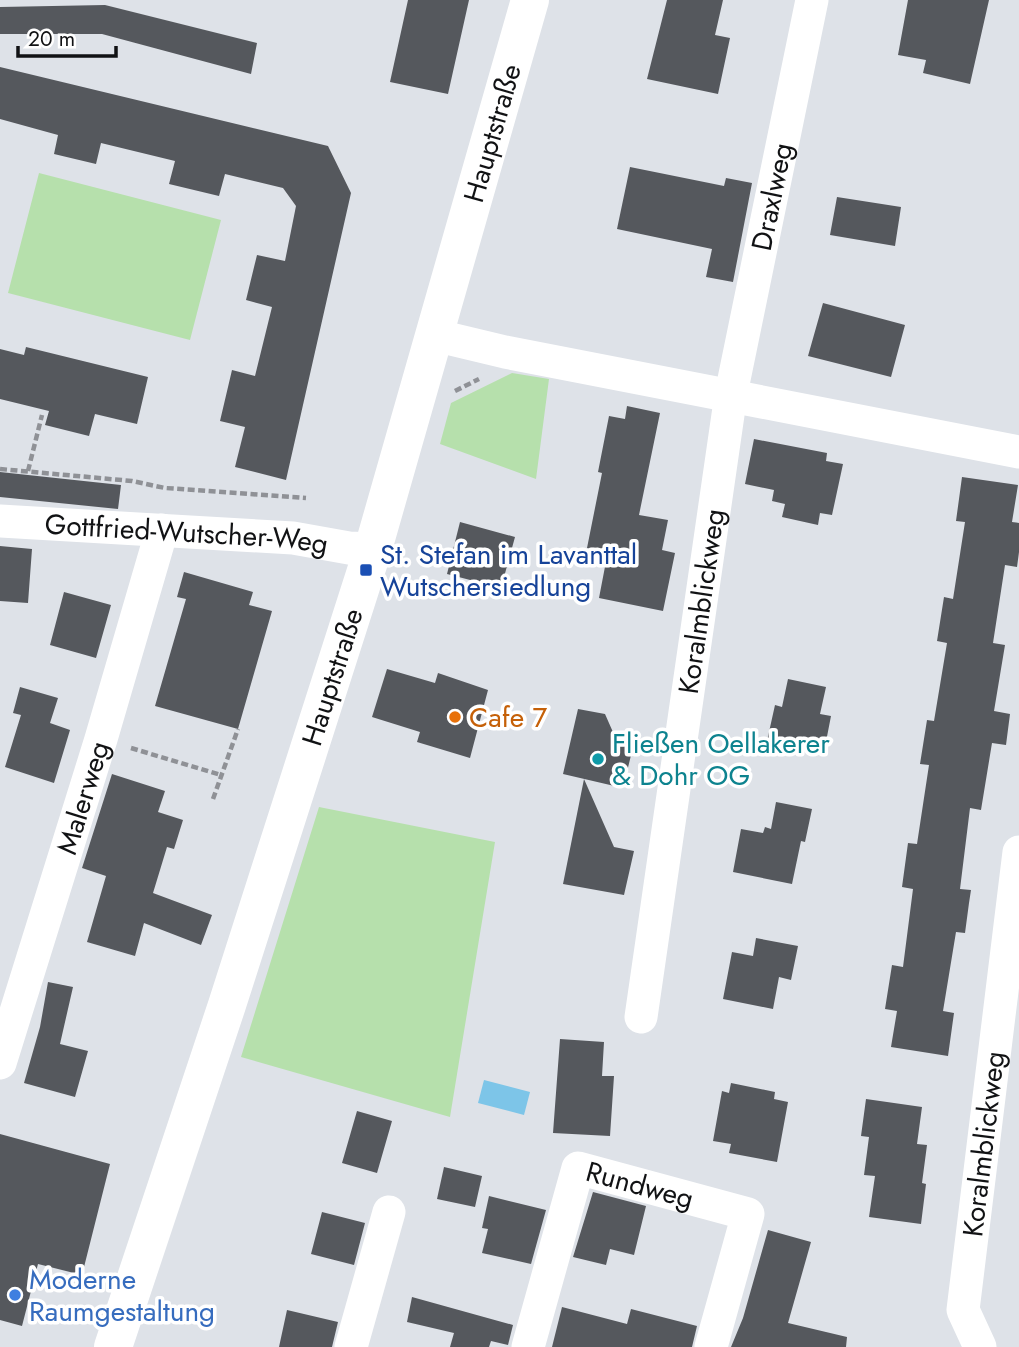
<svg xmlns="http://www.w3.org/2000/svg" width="1019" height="1347" font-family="Jost,sans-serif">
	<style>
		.green { fill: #b6e0ac }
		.water { fill: #7dc5e8 }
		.building { fill: #55585d }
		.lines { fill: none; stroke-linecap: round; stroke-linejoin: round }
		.path { stroke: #8f9196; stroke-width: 4.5; stroke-dasharray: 7 3.5; stroke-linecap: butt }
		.minor { stroke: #fff; stroke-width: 33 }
		.secondary { stroke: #fff; stroke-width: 38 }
		.transit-dot { fill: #1a4fb4; stroke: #fff; stroke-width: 2.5 }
		.food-dot { fill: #e8710a; stroke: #fff; stroke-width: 2.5 }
		.culture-dot { fill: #0f9aa8; stroke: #fff; stroke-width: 2.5 }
		.shop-dot { fill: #3f7fe0; stroke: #fff; stroke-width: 2.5 }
		.labels { text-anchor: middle; stroke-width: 7; stroke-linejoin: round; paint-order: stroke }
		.street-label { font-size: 28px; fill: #111214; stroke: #fff }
		.transit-label { font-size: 28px; fill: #164399; stroke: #fff; text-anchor: start }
		.food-label { font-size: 28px; fill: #c56008; stroke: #fff; text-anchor: start }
		.culture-label { font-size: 28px; fill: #0d838f; stroke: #fff; text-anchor: start }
		.shop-label { font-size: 28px; fill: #366cbe; stroke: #fff; text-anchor: start }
	</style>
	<rect width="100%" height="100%" fill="#dee2e8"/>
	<path class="green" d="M39 173 221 220 190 340 8 293Z
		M512 373 549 379 536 479 440 444 451 403Z
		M319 807 495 842 450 1117 241 1057Z"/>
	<path class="water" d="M484 1080 530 1092 524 1115 478 1103Z"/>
	<path class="building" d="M408 0H469L448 94 390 82Z
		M667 0H723L715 35 730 38 718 94 647 79Z
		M908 0H989L970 84 923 73 926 60 898 55Z
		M105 5 257 43 251 74 102 34H0V7Z
		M0 67 328 146 351 193 286 480 235 467 245 427 220 421 232 370 255 376 272 307 246 300 257 255 285 261 296 206 283 188 225 174 219 196 169 184 175 161 101 143 96 164 54 154 58 135 0 119Z
		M630 167 724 186 726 178 752 183 733 282 706 277 712 249 617 229Z
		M837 197 901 207 895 246 830 235Z
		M823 303 905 325 891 377 808 356Z
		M26 347 148 377 137 424 95 414 89 436 45 425 49 411 0 399V349L24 355Z
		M627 406 660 413 639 515 668 520 662 550 675 553 663 611 599 598 608 551 587 548 602 473 598 472 609 416 625 419Z
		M754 439 827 453 826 461 843 464 832 515 820 513 818 525 782 517 785 504 772 501 774 490 745 484Z
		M0 472 121 485 118 509 0 497Z
		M962 477 1018 485 1012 522 1019 523V552L1017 567 1005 565 993 643 1005 645 994 711 1010 714 1006 745 992 743 981 810 970 808 960 889 971 890 969 903 965 933 956 932 943 1011 954 1013 948 1056 891 1047 897 1011 885 1009 892 965 903 967 913 889 902 887 908 843 917 844 929 765 920 764 927 720 934 721 947 643 937 641 944 597 953 599 965 522 956 521Z
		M460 522 515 537 501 588 447 574Z
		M0 546 32 549 28 603 0 601Z
		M184 572 253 592 249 605 272 611 238 729 155 706 186 599 177 597Z
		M64 592 111 605 96 658 50 645Z
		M387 669 435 683 438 673 488 690 470 758 417 742 420 732 372 717Z
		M788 679 826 687 820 714 831 716 824 752 767 741 775 705 782 707Z
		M20 687 58 698 50 723 70 730 54 783 5 767 21 715 13 713Z
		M578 709 605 714 616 739 634 743 623 788 563 774Z
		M112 774 165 791 158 812 183 820 174 849 167 847 153 893 212 915 201 945 144 923 135 956 87 942 106 876 82 868Z
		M584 779 614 847 634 851 624 895 563 884Z
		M776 802 812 809 805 842 801 841 792 884 733 872 741 829 763 833 765 827 771 829Z
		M756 938 798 946 791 980 779 977 773 1009 723 999 732 952 753 956Z
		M48 982 73 987 60 1044 88 1051 75 1097 24 1083 40 1027Z
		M560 1039 604 1042 602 1076H614L610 1136 553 1133Z
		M731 1083 775 1092 774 1099 788 1102 777 1162 729 1153 731 1144 713 1141 722 1091 729 1093Z
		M866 1099 922 1107 917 1144 927 1145 922 1183 926 1184 921 1224 869 1217 875 1176 864 1175 869 1137 861 1136Z
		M357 1111 392 1121 377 1173 342 1163Z
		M0 1134 110 1164 82 1275 38 1264 22 1326 0 1320Z
		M444 1167 482 1176 475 1207 437 1199Z
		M593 1192 646 1206 634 1255 610 1249 606 1265 573 1257Z
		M489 1196 546 1210 531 1264 482 1253 488 1229 482 1228Z
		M322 1212 365 1223 354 1265 311 1254Z
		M768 1230 811 1242 788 1323 847 1337 846 1347H731L743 1318Z
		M412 1297 513 1325 508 1345 491 1341 489 1347H450L454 1333 407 1322Z
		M562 1307 627 1324 631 1309 697 1326 692 1347H552Z
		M287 1310 338 1322 332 1347H279Z"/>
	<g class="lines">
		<path class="path" d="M455 391 479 379
			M0 469 132 481 165 488 306 498
			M28 471 42 415
			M131 748 221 775
			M213 799 238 729"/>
		<g class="minor">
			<path d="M434 335 505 352 1019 452"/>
			<path id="s1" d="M0 521 293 538 349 548 373 549"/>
			<path id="s2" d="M641 1017 731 394 812 0"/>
			<path id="s3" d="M0 1063 101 739 162 530"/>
			<path d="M351 1347 389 1212"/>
			<path id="s4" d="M528 1347 578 1168 748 1214 711 1347"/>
			<path id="s5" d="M980 1347 963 1310 1019 852"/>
		</g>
		<path class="secondary" id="s6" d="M113 1347 227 1005 373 549 530 0"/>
	</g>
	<rect class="transit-dot" x="359" y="563" width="14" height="14" rx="3.5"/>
	<circle class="food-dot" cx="455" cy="717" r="7"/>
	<circle class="culture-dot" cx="598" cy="759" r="7"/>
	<circle class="shop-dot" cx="15" cy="1295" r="7"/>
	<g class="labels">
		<g class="street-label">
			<text dy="10" stroke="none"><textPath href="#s6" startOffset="1272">Hauptstraße</textPath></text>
			<text dy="10" stroke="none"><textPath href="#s2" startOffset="831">Draxlweg</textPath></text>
			<text dy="10" stroke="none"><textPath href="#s1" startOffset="187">Gottfried-Wutscher-Weg</textPath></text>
			<text dy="10" stroke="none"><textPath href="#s2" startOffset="420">Koralmblickweg</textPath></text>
			<text dy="10" stroke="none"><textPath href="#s6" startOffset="705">Hauptstraße</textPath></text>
			<text dy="10" stroke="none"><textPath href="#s3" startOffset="278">Malerweg</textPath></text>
			<text dy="10" stroke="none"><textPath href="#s5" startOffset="208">Koralmblickweg</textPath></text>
			<text dy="10" stroke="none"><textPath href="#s4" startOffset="250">Rundweg</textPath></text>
		</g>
		<g class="transit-label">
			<text x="380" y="564">St. Stefan im Lavanttal<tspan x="380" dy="32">Wutschersiedlung</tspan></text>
		</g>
		<g class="food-label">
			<text x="469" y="727">Cafe 7</text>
		</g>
		<g class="culture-label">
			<text x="612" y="753">Fließen Oellakerer<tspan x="612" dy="32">&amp; Dohr OG</tspan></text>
		</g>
		<g class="shop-label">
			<text x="29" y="1289">Moderne<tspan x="29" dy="32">Raumgestaltung</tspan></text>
		</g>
	</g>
	<path d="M18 46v10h98v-10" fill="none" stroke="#111214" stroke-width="3.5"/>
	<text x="28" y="46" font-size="21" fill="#111214" stroke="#ffffff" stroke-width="5" paint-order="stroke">20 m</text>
</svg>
